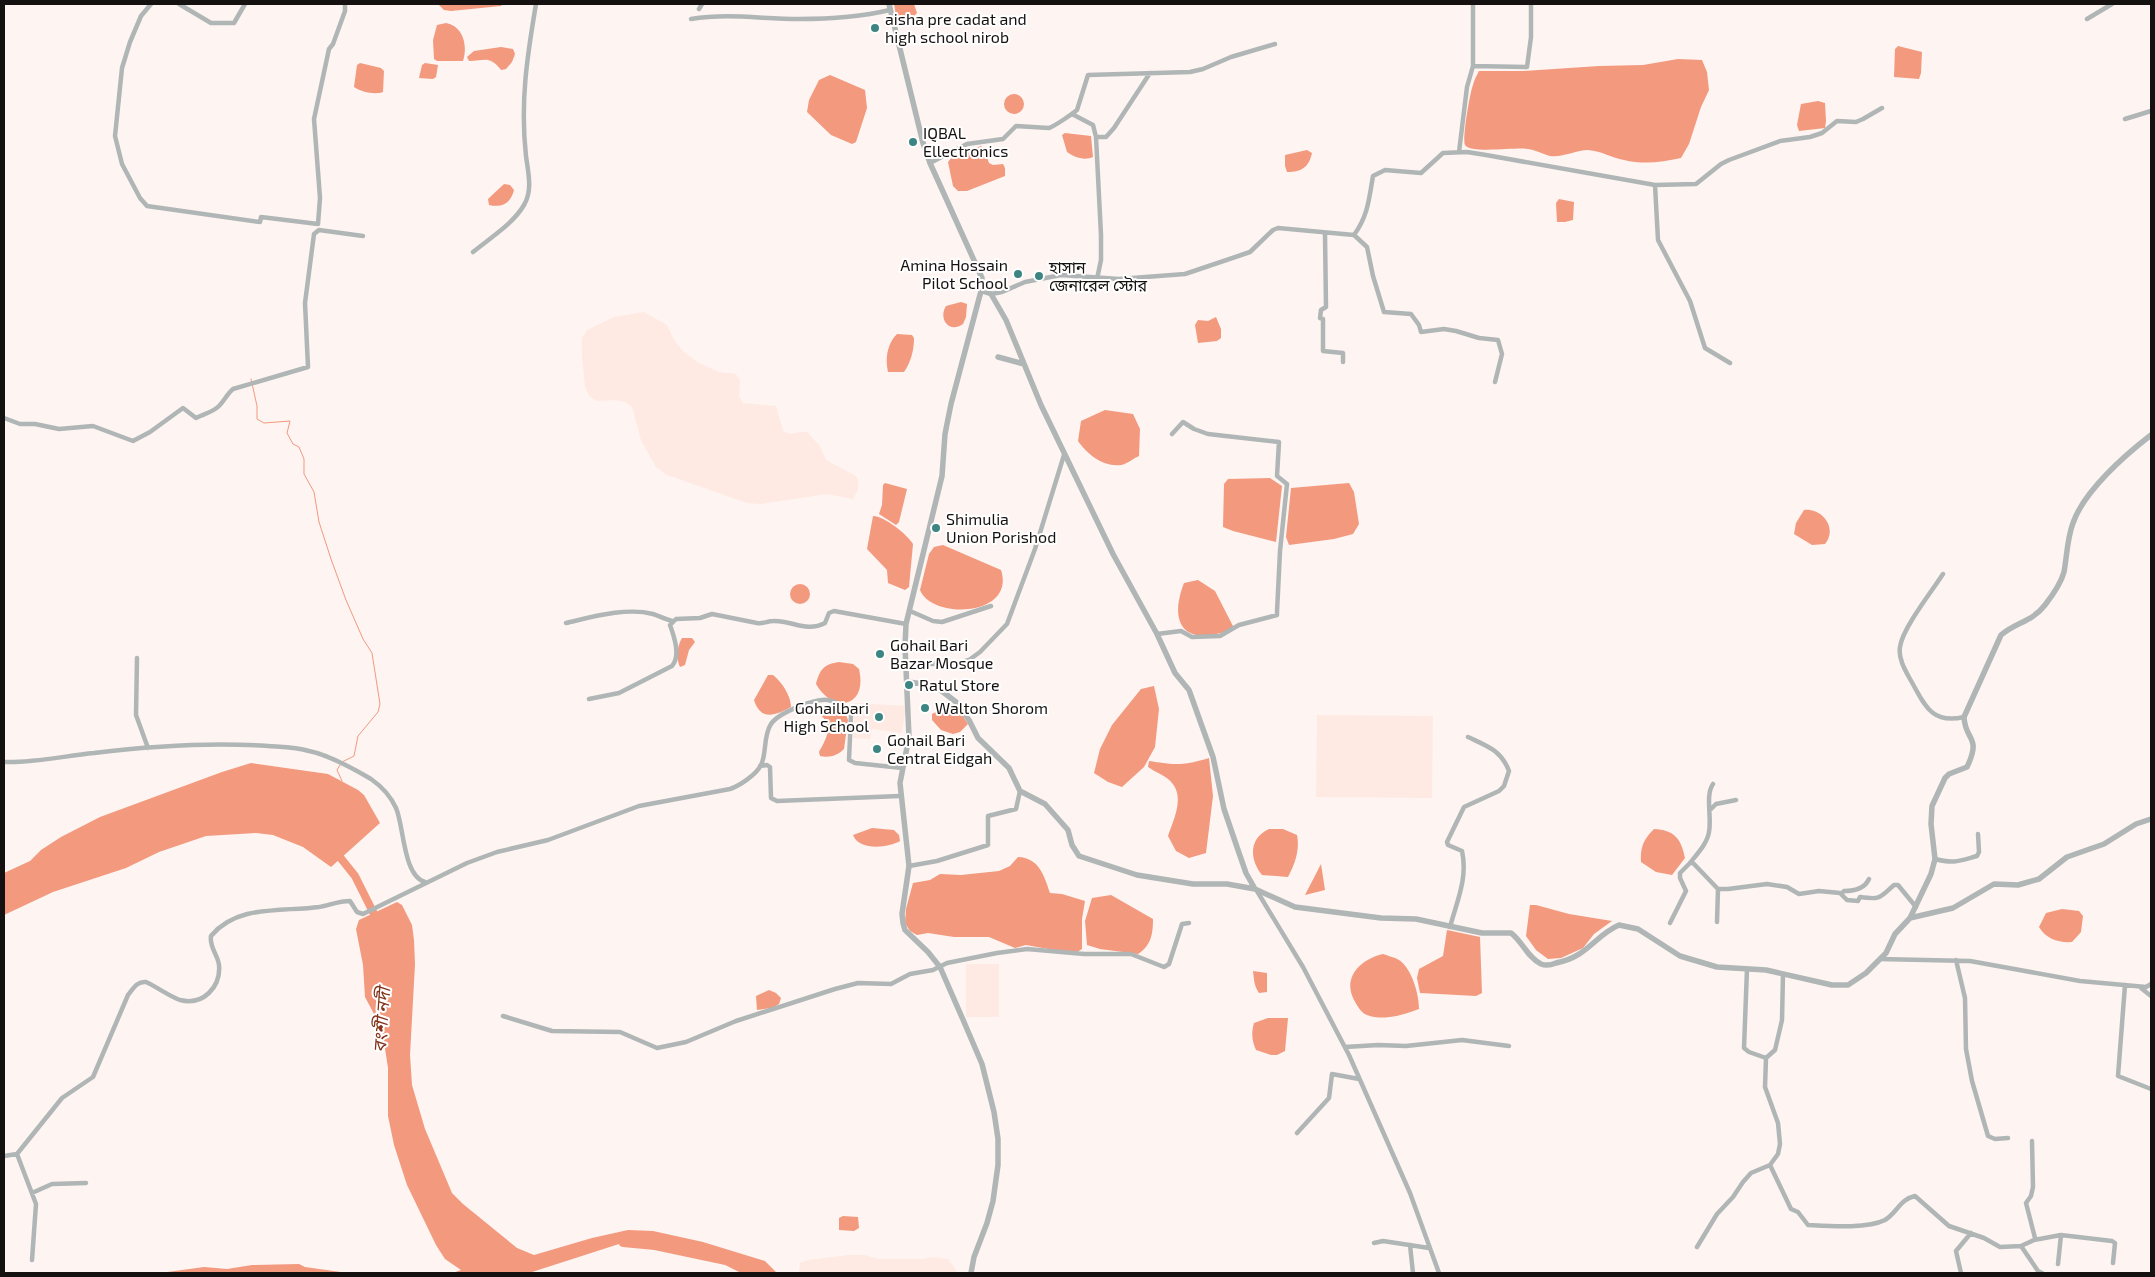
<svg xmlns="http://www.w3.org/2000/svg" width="2155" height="1277" font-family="'Exo 2','Noto Sans Bengali',sans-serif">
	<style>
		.built { fill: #feeae3 }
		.water { fill: #f2997e }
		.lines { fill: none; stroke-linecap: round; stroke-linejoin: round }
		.stream { stroke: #f2997e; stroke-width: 1 }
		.river { stroke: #f2997e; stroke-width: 8 }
		.minor { stroke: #b0b6b5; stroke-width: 4.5 }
		.tertiary { stroke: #b0b6b5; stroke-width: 5.5 }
		.poi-dot { fill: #3d8583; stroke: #fff; stroke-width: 2 }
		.labels { text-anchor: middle; stroke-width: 4; stroke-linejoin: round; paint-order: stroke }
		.poi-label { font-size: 16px; fill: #151110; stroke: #fff; text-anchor: start }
		.water-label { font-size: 18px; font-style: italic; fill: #823319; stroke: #fff }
	</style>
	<rect width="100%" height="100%" fill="#fef4f1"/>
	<path class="built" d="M644 312 667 325 674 340 683 351 697 362 719 372 736 374 740 381 739 396 743 403 776 406 783 431 790 434 800 432H807L820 446 826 460 856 476 858 480V490L853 499 827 494 760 504 747 503 667 475 656 467 641 440 632 407 625 402 615 400 597 401 589 396 585 387 582 356V338L587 330 614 317Z
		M855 703 906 706 902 733 872 729 870 739 853 738Z
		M1317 715 1433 716 1432 798 1316 797Z
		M966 964H999V1017H966Z
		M849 1255H865L878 1259H923L931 1257 948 1259 958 1273H799L800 1263 808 1260Z"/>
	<path class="water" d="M438 4H503L501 6 451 11 444 10Z
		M894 4H914L917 13 910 20 897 21Z
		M446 23C463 26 468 45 463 61H437L434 59 433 40 437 25Z
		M1898 46 1922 52 1921 73 1919 79 1894 77 1895 49Z
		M501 47 513 49 515 54 512 62 506 69 501 70C489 55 485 61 469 61L467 57 474 51Z
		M1678 59 1702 60 1707 72 1709 90 1701 107 1689 144 1681 158C1662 162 1644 165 1624 160 1612 158 1602 151 1588 150 1576 150 1562 158 1550 156 1543 154 1536 150 1528 149 1517 147 1470 154 1465 145 1462 140 1470 92 1473 85 1474 80 1477 75 1479 71H1523L1599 66 1643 65Z
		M360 63 381 68 384 71 383 92C375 95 361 92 354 87L357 65Z
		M425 63 438 65 436 77 433 79 419 78 422 65Z
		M830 75 865 90 867 108 856 142 852 144 831 135 807 112 809 100 819 80Z
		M1004 104a10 10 0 1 1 20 0a10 10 0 1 1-20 0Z
		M1818 101 1825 103 1826 121 1825 128 1799 131 1797 125 1801 104Z
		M1065 133 1091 136 1093 157C1084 161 1074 157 1067 152L1062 135Z
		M981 146 984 149 989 163 993 165 1003 164 1005 168V176L967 191H958L953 186 948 162 952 157Z
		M1307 150 1312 153C1309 167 1302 172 1287 172L1285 166V155Z
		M504 184 510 185 514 190C511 203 502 208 489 205L488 199Z
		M1559 199 1574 202 1573 220 1565 222H1557L1556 203Z
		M961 302 967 304 966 317 963 324C949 334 938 319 946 306Z
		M1216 317 1221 329V338L1217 341 1198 343 1195 325 1198 320 1208 321Z
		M897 334 912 335 914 338C914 350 911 362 904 372H888C885 359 887 344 897 334Z
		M1105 410 1133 414 1140 429 1139 456C1134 458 1127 464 1121 465 1103 467 1088 455 1078 441L1081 421Z
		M1270 478 1282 486 1276 542 1233 531 1223 527 1224 484 1228 479Z
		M885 483 907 489 899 522 896 525 879 514 882 505 883 485Z
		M1349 483 1354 492 1359 524 1353 534 1334 539 1289 545 1286 537 1291 488Z
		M1804 510C1822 508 1838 528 1825 544L1812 545 1794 534 1796 523Z
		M873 516C884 516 907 534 913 544L909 587 905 590 888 583 887 570 867 549Z
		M943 545 1001 570C1016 617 932 620 920 590L929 554 934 547Z
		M1198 580 1215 591 1234 628C1191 647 1166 630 1184 583Z
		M790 594a10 10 0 1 1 20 0a10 10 0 1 1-20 0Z
		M682 638H692L695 642 689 650 685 665 680 667C676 659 677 646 682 638Z
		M839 662 853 664 859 669C868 708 833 714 816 684 820 669 824 664 839 662Z
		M768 675H773C782 682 791 696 791 707 776 715 761 722 754 700Z
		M1154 686 1159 709 1155 747 1144 767 1122 787 1108 782 1094 773 1100 749 1112 725 1141 689Z
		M951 704 956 705 968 724 960 732 953 734 941 730 932 720V714Z
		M826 706 845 712 848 720 844 749C837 756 829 758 820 756L819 752C826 739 835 725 819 714L820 709Z
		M1209 758 1213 796 1206 853 1189 858 1176 851 1168 836C1173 821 1185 798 1172 783 1167 776 1155 772 1148 767L1149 761C1175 765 1183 766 1209 758Z
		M251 763 328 774 358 790 364 795 380 823 331 867 303 847 273 835 256 833 206 836 159 852 126 868 53 892 4 915V873L30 861 41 850 61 837 100 817 222 772Z
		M872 828 894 830 899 835 900 841C888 848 859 851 853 835Z
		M1269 829H1283L1297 835C1300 850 1295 864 1288 877L1262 875C1249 859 1249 838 1269 829Z
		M1654 829C1674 830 1681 838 1685 858L1672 875 1656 872 1641 862C1640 847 1644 839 1654 829Z
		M1018 857C1039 858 1044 875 1050 893L1062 894 1085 901 1082 919V949L1077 952H1065L1026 945 1015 948 989 937H954L928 933 917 935 910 931 905 923 906 909 913 883 930 880 940 874 961 875 999 871 1010 866Z
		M1321 864 1325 890 1305 895Z
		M1111 895 1153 919C1153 934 1151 946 1138 954L1100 949 1087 945 1085 921 1092 898Z
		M397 902 402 905 412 925 414 940 415 964 410 1055 412 1085 425 1129 452 1193 463 1204 517 1248 534 1255 592 1238 628 1230 653 1231 703 1242 765 1261 777 1273H757L722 1258 646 1243 619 1244 529 1273H453L461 1270 445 1259 436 1245 407 1185 394 1145 388 1116V1068L382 1029 365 997 363 965 356 929 359 920Z
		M1530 905H1536L1569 914 1612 921 1594 934 1583 948 1561 958 1548 959 1536 950 1526 936Z
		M2062 909 2079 911 2083 916 2081 932 2072 942C2059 943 2046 939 2039 927L2046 913Z
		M1447 930 1480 937 1482 993 1476 996 1420 993 1417 978 1419 969 1443 956Z
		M1383 954C1388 956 1394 957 1399 960 1412 969 1419 994 1419 1009 1404 1015 1383 1021 1367 1015 1361 1013 1357 1005 1354 1000 1342 977 1361 959 1383 954Z
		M1253 971 1267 973V992L1259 993C1254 986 1254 979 1253 971Z
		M769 990 776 993 781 998 779 1004 772 1008 757 1010 756 996Z
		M1268 1018H1288L1285 1051 1277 1055H1271L1256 1050C1252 1041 1251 1033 1254 1023Z
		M843 1216 858 1217 859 1228 854 1231 839 1230V1218Z
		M299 1264 305 1267 348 1273H160L204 1267 227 1269 252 1265Z"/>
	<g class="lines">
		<path class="stream" d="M251 379 257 406V419L264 423 290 421 287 433 293 444 299 447 304 459V474L314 492 319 522 331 559 346 600 363 639 372 653 380 704 378 712 358 736 354 756 342 762
			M340 765 337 770 342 781"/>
		<path class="river" d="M335 851 355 876 378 922
			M623 1243 655 1246 726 1261 750 1273"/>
		<path class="minor" d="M151 4 141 16 130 42 122 68 115 136 122 164 140 198 147 206 260 222 261 217 318 224
			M179 4 211 23H234L245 4
			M1473 4V66L1527 67 1531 37V4
			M699 9 702 4
			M691 19C728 13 762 19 799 19 829 19 860 17 890 10
			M2087 19 2112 4
			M1072 114 1093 125 1096 137 1101 235V260L1097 279
			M2125 119 2151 111
			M1096 137H1106L1114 128 1150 73
			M1459 152 1467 87 1473 66
			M930 163 967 144 1003 139 1016 126 1049 128C1055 126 1072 114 1077 110L1088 75 1190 72 1203 69 1231 57 1275 44
			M1655 185 1658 240 1690 301 1705 348 1730 363
			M318 224 320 198 314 119 329 49 333 44 345 11V4
			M1325 234 1326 307 1321 310 1320 318 1323 319V351L1343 353V362
			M1354 235 1367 247 1373 276 1384 312 1411 314 1419 325 1421 332 1444 329 1456 331 1479 338 1498 340 1502 354 1495 382
			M473 252C490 238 513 224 524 205 533 190 528 172 526 156 520 103 527 57 536 4
			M981 291 991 294 1002 292 1025 282 1061 275 1119 279 1185 274 1250 252 1273 230 1278 228 1354 235C1368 216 1369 199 1373 176L1385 170 1421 173 1443 153 1467 152 1486 155 1655 185 1696 184 1721 164 1729 160 1780 141 1810 137 1822 133 1837 121 1856 122 1863 119 1882 108
			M4 418 20 424H35L59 429 93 426 133 441 150 432 183 408 196 418C204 414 213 412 219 406 225 400 227 394 233 389L308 367 305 303 314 234 319 230 363 236
			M1943 574C1932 591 1902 629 1900 647 1898 658 1905 670 1910 679 1924 703 1930 725 1964 717
			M910 611 933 621 942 622 991 606
			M566 623C592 617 626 607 653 614 659 616 665 619 672 621
			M1157 634 1181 631 1192 637 1220 636 1239 625 1277 615V612L1280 551 1287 484 1277 476 1279 442 1208 434 1194 429 1183 422 1172 434
			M137 658 136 715 148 748
			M906 663 931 664 962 662 969 660 980 652 1007 624 1035 549 1064 455
			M589 699 619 693 672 666C681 656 674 636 670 625L676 619 700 618 712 614 757 623C764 624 767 621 773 621 792 620 806 633 825 623L829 613 834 611 906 624
			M4 762C34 763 64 756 94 753 151 746 210 742 268 746 282 747 296 747 309 751 329 755 354 769 371 779 381 786 391 797 396 808 404 826 403 876 425 882
			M760 766 767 765 770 767 771 798 777 801 900 796
			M1711 809 1716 804 1736 800
			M1935 859C1954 864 1959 861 1977 856L1979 852 1978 834
			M1690 863C1697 854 1707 844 1709 832 1712 818 1705 795 1713 784
			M909 866 937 861 988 845V816L1016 809 1020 791
			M1257 891 1303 967 1349 1055 1410 1193 1439 1273
			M1841 894 1844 891C1854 891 1865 888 1869 879
			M1717 922 1718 889
			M1670 923 1686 891 1680 878V873L1690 863H1693L1718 889H1728L1767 884 1787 887 1799 894 1819 891 1840 893 1847 900 1858 901 1860 897C1881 900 1879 898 1894 885H1898L1916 907
			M1450 927C1457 901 1468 878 1462 851L1448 845 1447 842 1464 807 1499 791 1504 786 1509 771C1501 750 1487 746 1468 737
			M1880 959 1970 961 2080 981 2146 987 2151 984
			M1956 960 1965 998 1966 1049 1972 1081 1988 1136 1995 1139 2008 1138
			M2125 985 2118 1076 2151 1089
			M2141 988 2151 996
			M503 1016 552 1031 620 1032 657 1048 686 1042 736 1021 835 989 858 983 891 984 910 974 933 970 947 963 997 953 1027 949 1084 954H1131L1164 967 1169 964 1182 924 1189 923
			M1345 1047 1378 1045 1406 1046 1462 1040 1509 1046
			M1766 1058 1775 1050 1782 1020 1783 974
			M1297 1133 1329 1098 1332 1074 1359 1079
			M17 1154 36 1204 32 1260
			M4 1156 17 1154 62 1098 93 1077 128 995C133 989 137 981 146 982 157 987 169 996 180 1000 203 1006 221 987 219 965 218 955 209 947 211 936 237 904 283 912 319 907 330 905 339 901 350 901L357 912 363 914 467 863 497 852 548 840 639 806 730 789C739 786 756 775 761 765 767 753 763 736 771 724 778 713 815 698 828 700 836 701 845 708 851 714L849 760 855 763 902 768
			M1770 1165 1791 1209 1798 1212 1808 1225C1828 1226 1867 1229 1885 1220 1897 1213 1900 1199 1915 1196L1949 1226 1984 1238 2000 1247 2021 1246 2034 1240 2035 1238 2026 1203 2031 1196 2033 1187 2032 1141
			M32 1193 52 1184 86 1183
			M2034 1240 2061 1235 2112 1241 2115 1243 2113 1263
			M1374 1243 1383 1241 1429 1248
			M1410 1245 1413 1273
			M2021 1246 2038 1271 2042 1273
			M1697 1247 1717 1214 1733 1197 1743 1182 1751 1173 1770 1165 1778 1154 1780 1144 1778 1123 1765 1087 1766 1058 1749 1052 1744 1048 1747 969
			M2058 1264 2061 1235
			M1961 1273 1956 1251 1971 1233"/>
		<path class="tertiary" d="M889 4 923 143 930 163 982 278 981 291 951 404 945 434 942 476 906 624 905 646 909 737 900 783 909 866 902 914 903 923 905 930 928 952 940 967 964 1022 982 1064 994 1112 998 1139V1165L993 1201 987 1223 974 1257 971 1273
			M991 294 1006 320 1041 405 1113 554 1157 634 1175 673 1189 690 1213 757 1224 809 1238 850 1246 873 1255 889 1295 907 1381 918 1416 919 1482 933H1511C1522 941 1528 958 1541 964 1546 966 1551 965 1556 963 1589 956 1594 936 1619 925L1638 929 1680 956 1717 967 1766 970 1832 985H1848L1866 973 1886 953 1895 934 1910 918 1931 874 1935 859 1931 824 1932 806 1945 778 1949 774 1967 767C1982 736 1965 741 1964 717L2001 635C2016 622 2032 622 2045 605 2052 596 2061 583 2064 572 2067 556 2067 539 2073 523 2084 491 2125 455 2151 435
			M998 357 1024 364
			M907 682 934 685 956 702 969 720 978 738 1009 768 1020 791 1045 804 1068 830 1072 845 1079 856 1137 875 1193 884H1227L1255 889
			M1910 918 1953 908 1994 884 2018 885 2039 879 2067 857 2104 844 2136 824 2151 819"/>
	</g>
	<g class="poi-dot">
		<circle cx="875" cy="28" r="5"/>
		<circle cx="913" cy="142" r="5"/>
		<circle cx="1018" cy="274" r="5"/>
		<circle cx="1039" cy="276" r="5"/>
		<circle cx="936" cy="528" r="5"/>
		<circle cx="880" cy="654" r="5"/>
		<circle cx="909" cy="685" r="5"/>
		<circle cx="925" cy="708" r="5"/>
		<circle cx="879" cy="717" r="5"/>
		<circle cx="877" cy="749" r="5"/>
	</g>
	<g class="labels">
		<g class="poi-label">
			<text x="885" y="25">aisha pre cadat and<tspan x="885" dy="18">high school nirob</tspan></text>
			<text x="923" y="139">IQBAL<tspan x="923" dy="18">Ellectronics</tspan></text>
			<text x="1008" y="271" text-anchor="end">Amina Hossain<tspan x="1008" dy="18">Pilot School</tspan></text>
			<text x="1049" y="273">হাসান<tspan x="1049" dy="18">জেনারেল স্টোর</tspan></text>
			<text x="946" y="525">Shimulia<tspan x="946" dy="18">Union Porishod</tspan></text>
			<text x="890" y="651">Gohail Bari<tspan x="890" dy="18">Bazar Mosque</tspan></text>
			<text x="919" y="691">Ratul Store</text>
			<text x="869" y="714" text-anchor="end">Gohailbari<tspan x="869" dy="18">High School</tspan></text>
			<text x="935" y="714">Walton Shorom</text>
			<text x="887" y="746">Gohail Bari<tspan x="887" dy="18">Central Eidgah</tspan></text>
		</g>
		<g class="water-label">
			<text transform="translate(382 1020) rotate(-86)" y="6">বংশী নদী</text>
		</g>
	</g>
	<rect width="2155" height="1277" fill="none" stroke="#151110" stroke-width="10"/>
</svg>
